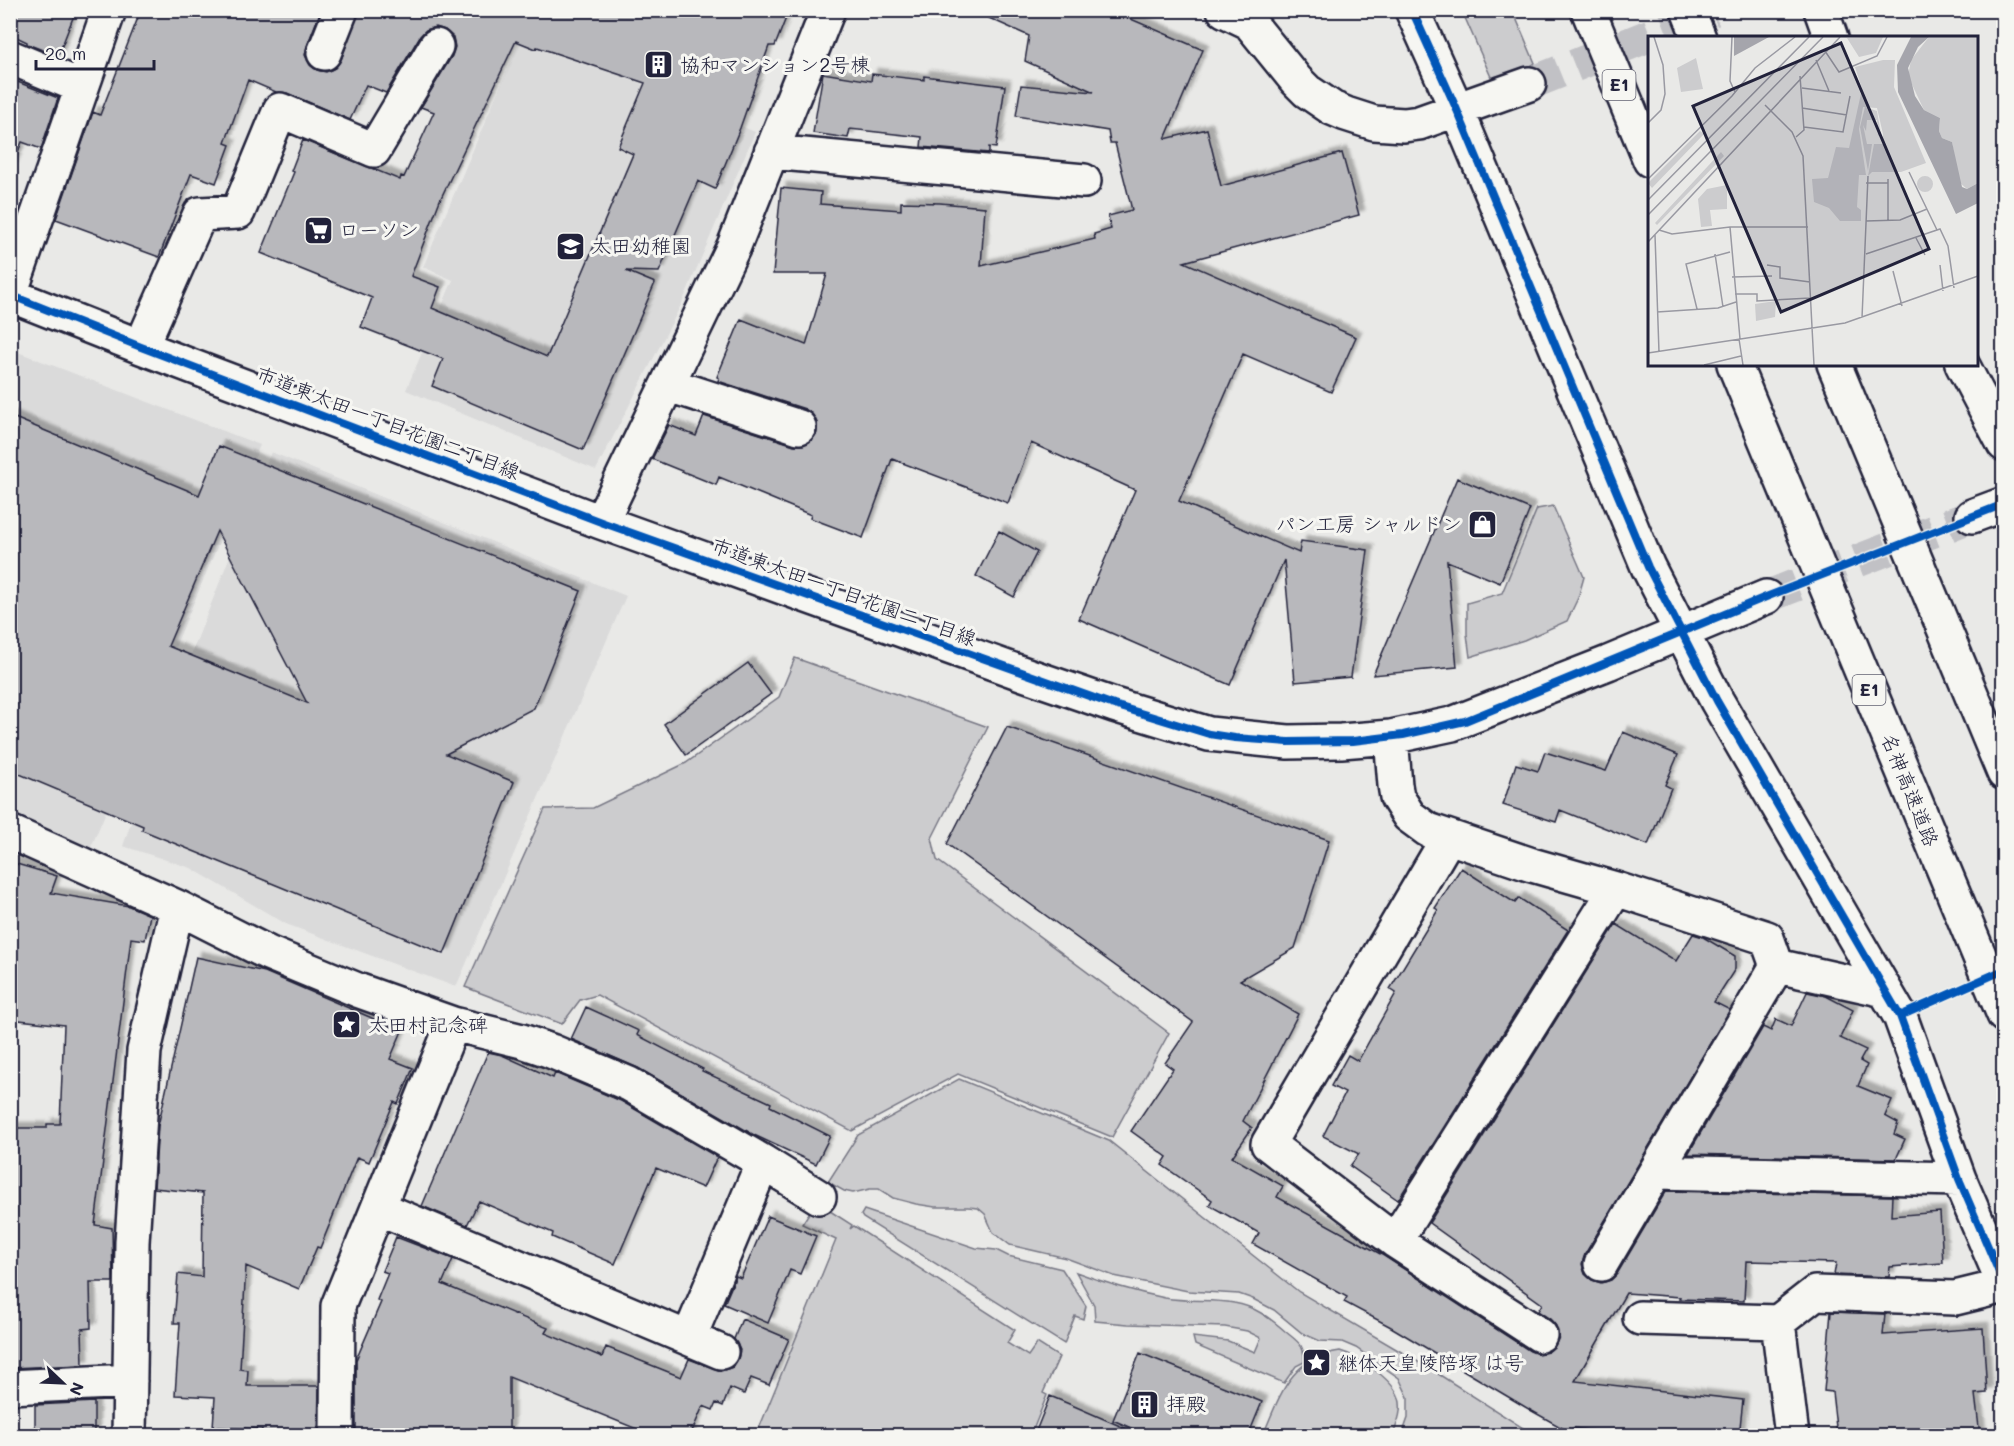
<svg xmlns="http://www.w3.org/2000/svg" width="2014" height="1446" font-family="Mali,'Klee One',sans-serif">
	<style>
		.built { fill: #dadada }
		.green { fill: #ccccce; stroke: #777784; stroke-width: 1.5 }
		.building { fill: #b8b8bc; stroke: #22223b; stroke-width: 1.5; fill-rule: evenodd; filter: url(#shadow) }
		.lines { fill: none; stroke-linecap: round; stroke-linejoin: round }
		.minor-tunnel { stroke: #c1c1c5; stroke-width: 33; stroke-dasharray: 33 16; stroke-linecap: butt }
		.minor-casing { stroke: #22223b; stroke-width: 38 }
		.highway-casing { stroke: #22223b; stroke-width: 38 }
		.minor { stroke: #f6f6f2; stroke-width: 33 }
		.highway { stroke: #f6f6f2; stroke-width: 33 }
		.cycleway-casing { stroke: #f6f6f2; stroke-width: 11 }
		.cycleway { stroke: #0057b8; stroke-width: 8 }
		.labels { text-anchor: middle; stroke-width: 6; stroke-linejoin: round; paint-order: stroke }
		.shield { fill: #f6f6f2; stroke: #626272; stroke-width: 1.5 }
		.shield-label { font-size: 18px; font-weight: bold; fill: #22223b }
		.poi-label { font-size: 20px; fill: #22223b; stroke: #f6f6f2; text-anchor: start }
		.street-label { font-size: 20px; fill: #22223b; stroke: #f6f6f2 }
		.inset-road { fill: none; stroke: #9999a2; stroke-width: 1.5 }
		.view { fill: #22223b; fill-opacity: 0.15; stroke: #22223b; stroke-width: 3 }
		.inset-edge { fill: none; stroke: #22223b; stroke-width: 3 }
	</style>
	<defs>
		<filter id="shadow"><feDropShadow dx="5.5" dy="-5.5" stdDeviation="1.5" flood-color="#0004"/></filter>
	</defs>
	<rect width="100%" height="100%" fill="#e9e9e7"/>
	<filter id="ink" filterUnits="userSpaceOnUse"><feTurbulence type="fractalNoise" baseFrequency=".0167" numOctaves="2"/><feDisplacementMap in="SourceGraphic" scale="12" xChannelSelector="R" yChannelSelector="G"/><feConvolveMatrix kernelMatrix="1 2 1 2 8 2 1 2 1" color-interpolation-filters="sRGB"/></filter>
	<g filter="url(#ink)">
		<path class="built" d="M523 33 755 132 682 303 596 470 406 390 453 280 423 267Z
			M10 349 260 445 89 852 11 822Z
			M271 452 626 596 456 987 286 924 191 868 123 846 172 703Z"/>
		<path class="green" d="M1462 11H1513L1535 63 1517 75 1491 77Z
			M1553 506 1584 577 1578 598 1567 621 1524 640 1470 657 1467 634V603L1502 593 1537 509Z
			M795 658 988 727 932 838 937 860 1169 1033 1112 1137 958 1074 852 1131 597 995 580 1000 562 1024 465 987 545 809 593 808 686 763 779 697Z
			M959 1079 1109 1141 1299 1292 1432 1370 1534 1435H1402L1408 1418V1397L1399 1378 1356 1348 1342 1342 1320 1341 1302 1333 1274 1310 1253 1299 1239 1294 1188 1291 1114 1276 1066 1258 1010 1245 993 1232 985 1214 978 1208 968 1207H935L916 1204 893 1198 879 1189H870L853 1193 844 1191 828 1182 858 1135Z
			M816 1202 852 1225 850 1229 854 1226 1015 1330 1007 1343 1028 1356 1037 1343 1059 1357 1043 1393 1047 1395 1031 1435 756 1436 836 1240 802 1224Z
			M864 1210 976 1248 996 1250 1008 1256 1062 1269 1086 1306 1083 1319 1075 1316 1064 1344 863 1218 861 1215Z
			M1076 1272C1105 1283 1135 1292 1165 1298 1189 1302 1212 1299 1234 1303 1255 1306 1271 1319 1286 1332 1298 1342 1305 1345 1304 1362L1296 1366 1284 1383 1195 1345 1193 1337 1228 1341 1255 1352 1261 1338 1247 1331 1225 1327 1128 1324 1095 1321 1094 1305Z
			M1340 1351C1358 1356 1393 1379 1399 1398 1403 1410 1397 1424 1393 1435H1263C1280 1396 1290 1357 1340 1351Z"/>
		<path class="building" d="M10 10H76L58 56 27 44V42L10 34Z
			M141 10H321L307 46 305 55 310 65 317 70 326 72 335 68 341 60 359 10H789L775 46H769L740 128 715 189 698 181 659 272 626 271 655 283 583 450 432 386 443 359 361 327 372 298 261 253 294 172 291 171 303 140 400 180 401 176 404 177 434 112 421 107 452 56 455 47 453 37 445 30 436 27 426 30 420 36 386 93 366 85 350 120 287 93 276 92 248 80 225 143 230 145 216 183 191 174 159 257 56 219 93 112 100 115ZM516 41 536 49 537 47 645 83 618 147 633 154 547 357 432 308 440 287 411 276 440 200Z
			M971 10H1110L1203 50 1165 139 1207 129 1221 186 1342 153 1359 215 1184 262 1356 337 1331 392 1243 354 1179 501 1299 553 1301 541 1368 550 1351 677 1295 682 1284 560 1230 685 1079 619 1135 490 1031 443 1008 503 892 459 863 538 810 518 811 515 719 477 716 485 652 459 669 425 696 436 704 416 794 445H803L812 440 817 433V423L812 414 805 409 718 381 719 378 717 377 741 319 806 345 827 274H773L781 188 821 192 820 204 901 210V202L940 203 985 207 981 266 1095 239 1094 234 1111 229 1108 216 1132 210 1115 143H1110L1108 131 1016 116 1021 85 1094 92 1025 61 1029 36Z
			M823 73 871 81 872 74 924 80V76L1005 86 996 148 989 147V153L921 147 922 137 850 129 848 138 813 133Z
			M10 79 58 98 41 149 22 142 11 169Z
			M10 416 199 495 219 446 581 591 534 708 446 754 514 782 444 954 142 830 143 826 10 770ZM217 531 307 703 168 646Z
			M1457 478 1530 509 1500 583 1447 561 1457 667 1373 675Z
			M999 531 1037 552 1014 597 976 576Z
			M748 663 771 694 686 755 664 724Z
			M1007 727 1329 840 1295 948 1240 980 1298 1014 1243 1121 1252 1128 1232 1157 1283 1186 1277 1197 1384 1256 1530 1351 1538 1354 1548 1352 1555 1346 1559 1337 1556 1326 1550 1319 1538 1311 1542 1304 1429 1223 1616 924 1676 961 1693 934 1703 937 1735 956V969L1714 1002 1730 1010 1585 1254 1582 1264 1585 1274 1592 1280 1601 1283 1611 1280 1617 1274 1666 1191 1892 1196 1891 1216 1940 1212 1943 1263 1890 1267 1889 1277 1834 1275 1836 1263 1746 1261 1744 1301 1679 1299 1680 1297 1626 1293 1575 1381 1743 1400 1739 1436H1639L1573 1428 1571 1433 1532 1411 1391 1327 1344 1302 1347 1297 1253 1244 1259 1233 1209 1205 1212 1200 1162 1165 1167 1157 1131 1131 1173 1069 1165 1063 1193 1022 947 844Z
			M1623 732 1678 755 1665 785 1671 788 1648 845 1560 810 1556 822 1503 805 1516 764 1538 771 1545 752 1606 771Z
			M10 862 57 876 51 893 129 906 150 915 145 940 131 938 95 1225 112 1228 113 1282H90L91 1328 82 1329 83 1365 10 1368V1128H47V1124H60L64 1025 10 1019Z
			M1461 868 1515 903 1519 898 1568 930 1398 1200 1350 1166 1359 1154 1323 1136 1345 1093 1331 1086 1348 1055 1358 1061 1396 993 1390 989 1438 910 1435 908Z
			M196 957 265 972 402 1031 390 1059 413 1068 398 1104 394 1102 369 1162 357 1157 320 1248 317 1247 299 1289 246 1266 240 1369 248 1370 247 1386H319L318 1436H262V1429L213 1427 215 1397 175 1395 180 1323H174L178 1274 202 1277 203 1193 154 1188 158 1126Z
			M1807 992 1826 996 1853 1010 1840 1038 1866 1050 1860 1061 1867 1065 1858 1086 1892 1100 1885 1116 1898 1123 1894 1134 1905 1139 1896 1159 1688 1154 1763 1027 1771 1031 1776 1019 1791 1026Z
			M586 1007 639 1031 637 1035 703 1069 702 1071 771 1103 770 1106 830 1136 816 1164 754 1135 638 1068 571 1039Z
			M488 1052 502 1055 553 1078 555 1073 621 1101 717 1157 703 1188 656 1168 615 1264 552 1237 553 1233 479 1201 467 1225 422 1206Z
			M768 1216 816 1236 800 1274 790 1270 768 1323 724 1304 736 1276 741 1278Z
			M396 1237 453 1259 442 1284 548 1328 545 1333 602 1357 606 1347 681 1377 689 1359 721 1371 733 1367 738 1359 740 1350 734 1339 742 1319 789 1339 769 1385 751 1378 744 1394 730 1388 723 1406 716 1403 713 1410 703 1406 690 1436H654L509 1377V1436H356V1360L381 1302 377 1300 388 1273 382 1271Z
			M1831 1312 1885 1314 1883 1335 1983 1328 1987 1393 1975 1394 1980 1436H1837L1832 1392 1824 1391Z
			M1140 1353 1262 1402 1248 1436H1149L1113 1420Z
			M1050 1396 1074 1406 1143 1436H1034Z
			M94 1402V1436H35V1405Z"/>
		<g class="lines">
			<path class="minor-tunnel" d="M1529 84 1713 10
				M1766 597 1972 516"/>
			<defs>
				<path id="minor" d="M1224 10 1249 22 1296 80 1307 91 1332 108 1346 114 1374 123 1404 125 1419 123 1529 84
					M1412 10 1457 110 1648 567 1717 701 1900 1016 1959 1179 2004 1284
					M1821 10 1831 38
					M324 53 341 10
					M10 57 82 87
					M771 152 1084 181
					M10 294 109 10
					M10 295 141 347 601 522 1024 674 1114 705 1209 734 1288 742 1341 741 1391 737 1452 724 1608 663 1766 597
					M141 347 200 214 238 212 280 110 374 150 436 46
					M1962 364 2004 444
					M669 385 799 427
					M1972 516 2004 504
					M601 522 734 246 828 10
					M1391 737 1395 785 1397 797 1409 816 1428 830 1532 865 1616 889 1767 938 1777 966
					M10 832 177 907 268 953 360 991 453 1024 522 1041 551 1051 629 1084 763 1162 819 1197
					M1448 838 1268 1144 1395 1241 1540 1335
					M1777 966 1884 990
					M1656 1172 1959 1179
					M379 1208 721 1352
					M1395 1241 1616 889
					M1601 1264 1777 966
					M1640 1318 1778 1322
					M689 1338 763 1162
					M10 1387 130 1381
					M129 1436 132 1242 144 1051 177 907
					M337 1436 338 1306 453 1024
					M1792 1436 1778 1322 1815 1293 1955 1298 2004 1286"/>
				<path id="highway" d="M1588 10 1650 160
					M1688 10 1699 38
					M1734 364 2004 1015
					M1834 364 2004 773"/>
			</defs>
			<use href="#minor" class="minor-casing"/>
			<use href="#highway" class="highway-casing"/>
			<use href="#minor" class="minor"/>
			<use href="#highway" class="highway"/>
			<defs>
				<path id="cycleway" d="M1412 10 1457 110 1648 567 1717 701 1900 1016 1959 1179 2004 1284
					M10 295 141 347 601 522 1114 705 1209 734 1235 738 1288 742 1353 741 1403 735 1465 721 1766 597 2004 504
					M1900 1016 2004 970"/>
			</defs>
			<use href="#cycleway" class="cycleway-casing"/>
			<use href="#cycleway" class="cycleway"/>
		</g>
	</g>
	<defs>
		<symbol id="building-square" viewBox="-11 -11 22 22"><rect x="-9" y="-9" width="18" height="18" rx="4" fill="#22223b" stroke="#f6f6f2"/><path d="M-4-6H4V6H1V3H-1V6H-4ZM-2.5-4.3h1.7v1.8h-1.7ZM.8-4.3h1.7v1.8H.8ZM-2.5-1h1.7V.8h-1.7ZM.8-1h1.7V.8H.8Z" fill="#fff"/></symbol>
		<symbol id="supermarket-square" viewBox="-11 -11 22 22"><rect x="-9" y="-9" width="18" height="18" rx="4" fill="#22223b" stroke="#f6f6f2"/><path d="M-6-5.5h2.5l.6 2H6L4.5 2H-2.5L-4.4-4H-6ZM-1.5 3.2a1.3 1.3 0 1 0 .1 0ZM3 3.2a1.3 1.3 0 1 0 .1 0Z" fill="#fff"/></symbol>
		<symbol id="school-square" viewBox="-11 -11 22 22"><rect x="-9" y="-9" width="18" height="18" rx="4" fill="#22223b" stroke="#f6f6f2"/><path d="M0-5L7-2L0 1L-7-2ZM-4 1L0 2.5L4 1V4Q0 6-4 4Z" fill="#fff"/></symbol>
		<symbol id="shop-square" viewBox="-11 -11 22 22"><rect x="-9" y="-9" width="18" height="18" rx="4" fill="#22223b" stroke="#f6f6f2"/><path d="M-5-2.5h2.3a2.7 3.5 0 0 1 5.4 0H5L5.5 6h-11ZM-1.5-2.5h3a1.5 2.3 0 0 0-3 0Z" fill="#fff"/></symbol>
		<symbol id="sight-square" viewBox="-11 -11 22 22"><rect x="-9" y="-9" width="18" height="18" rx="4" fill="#22223b" stroke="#f6f6f2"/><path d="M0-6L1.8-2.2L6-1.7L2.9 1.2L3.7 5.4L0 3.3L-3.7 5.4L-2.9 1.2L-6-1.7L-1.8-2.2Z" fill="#fff"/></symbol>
	</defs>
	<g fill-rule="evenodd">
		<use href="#building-square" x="642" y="48" width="33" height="33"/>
		<use href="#supermarket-square" x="302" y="214" width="33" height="33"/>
		<use href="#school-square" x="554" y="230" width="33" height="33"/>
		<use href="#shop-square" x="1466" y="508" width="33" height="33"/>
		<use href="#sight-square" x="330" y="1008" width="33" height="33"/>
		<use href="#sight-square" x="1300" y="1346" width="33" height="33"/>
		<use href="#building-square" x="1128" y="1388" width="33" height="33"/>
	</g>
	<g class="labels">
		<g class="shield">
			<rect x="1602.5" y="70" width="33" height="30" rx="4.5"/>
			<rect x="1852.5" y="675" width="33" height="30" rx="4.5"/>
		</g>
		<g class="shield-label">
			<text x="1619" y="91">E1</text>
			<text x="1869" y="696">E1</text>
		</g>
		<g class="poi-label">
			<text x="680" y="72">協和マンション2号棟</text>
			<text x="339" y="237">ローソン</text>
			<text x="591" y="253">太田幼稚園</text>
			<text x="1462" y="531" text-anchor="end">パン工房 シャルドン</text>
			<text x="368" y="1032">太田村記念碑</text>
			<text x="1338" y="1370">継体天皇陵陪塚 は号</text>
			<text x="1166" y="1411">拝殿</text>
		</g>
		<g class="street-label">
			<text transform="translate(388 423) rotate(21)" y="7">市道東太田一丁目花園二丁目線</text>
			<text transform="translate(844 592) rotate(20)" y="7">市道東太田一丁目花園二丁目線</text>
			<text transform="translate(1910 790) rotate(68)" y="7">名神高速道路</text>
		</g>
	</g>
	<g transform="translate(1648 36)">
		<rect width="330" height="330" fill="#e9e9e7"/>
		<path d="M235 1 228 17 211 21 199 2ZM281 1H330V147L319 153 311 146 304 106 294 102 291 95 292 82 276 74 260 40 263 24ZM48 22 55 53 33 56 29 32ZM235 24H247L246 51 278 127 253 136H224L220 140 226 108H235V98L229 72 215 71 211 93 218 139H211L209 171 213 174V185H192L181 172 166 166 164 143 180 142 188 111 201 112 214 53 207 31ZM217 71 229 75 233 98 230 100 229 84H219L218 95 215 89 219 108H224L220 135 212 91ZM52 95 56 98 4 152 0 147ZM73 116 76 120 9 189 7 187ZM269 148a8 8 0 1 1 16 0a8 8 0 1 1-16 0ZM79 149V173L62 174 64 190 53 191 50 163 59 153ZM128 265 127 281 108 285 107 268Z" fill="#ccccce"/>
		<path d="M86 1H121L86 20ZM263 1H281L270 11 260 32 267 60 276 74 292 82 291 95 294 102 304 106 314 151 319 153 330 147V167L308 178 250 56 249 29Z" fill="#a5a5ac"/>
		<path class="inset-road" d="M84 1 82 45 87 56M177 15 191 36 229 20 239 1M168 24 181 55M154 52 193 57M117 69 144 96 155 120 166 329M154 72 199 79M0 87 13 74 17 58 15 29 6 1M156 91 195 96 202 60M148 101 156 94 152 40M261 136 289 194M0 143 84 60 107 32 147 1M240 143V184M218 147H240M0 164 161 1M0 179 175 1M218 185 252 184 279 173M82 191 92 303M11 194 24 198 82 191H160M7 199 11 316M268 202 277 219M0 206 192 1M67 218 75 271M218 218 292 193 300 210 306 252M119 229 132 231V242L162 246M292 229 295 255M245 235 254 270M84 241 124 240M87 258H109V265L162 262M49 273 38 228 82 216M9 276 70 272 88 266M214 282 220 140M91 303 95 329M0 317 197 287 330 240M56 329 93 320"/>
		<path class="view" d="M193 7 281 213 133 276 45 70Z"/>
		<rect width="330" height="330" class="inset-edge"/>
	</g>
	<rect width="2014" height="1446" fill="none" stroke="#f6f6f2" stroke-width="36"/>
	<rect x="18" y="18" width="1978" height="1410" fill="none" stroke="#22223b" stroke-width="2" filter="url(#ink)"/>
	<g transform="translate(63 1383) rotate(113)" stroke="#f6f6f2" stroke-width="4.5" paint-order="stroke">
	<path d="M0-4.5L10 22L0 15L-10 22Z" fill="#22223b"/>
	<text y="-9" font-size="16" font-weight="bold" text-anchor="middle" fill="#22223b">N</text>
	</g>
	<path d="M36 60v9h118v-9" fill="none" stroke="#22223b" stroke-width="3"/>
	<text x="45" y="60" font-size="18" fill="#22223b" stroke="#f6f6f2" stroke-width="4.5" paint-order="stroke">20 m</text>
</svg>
